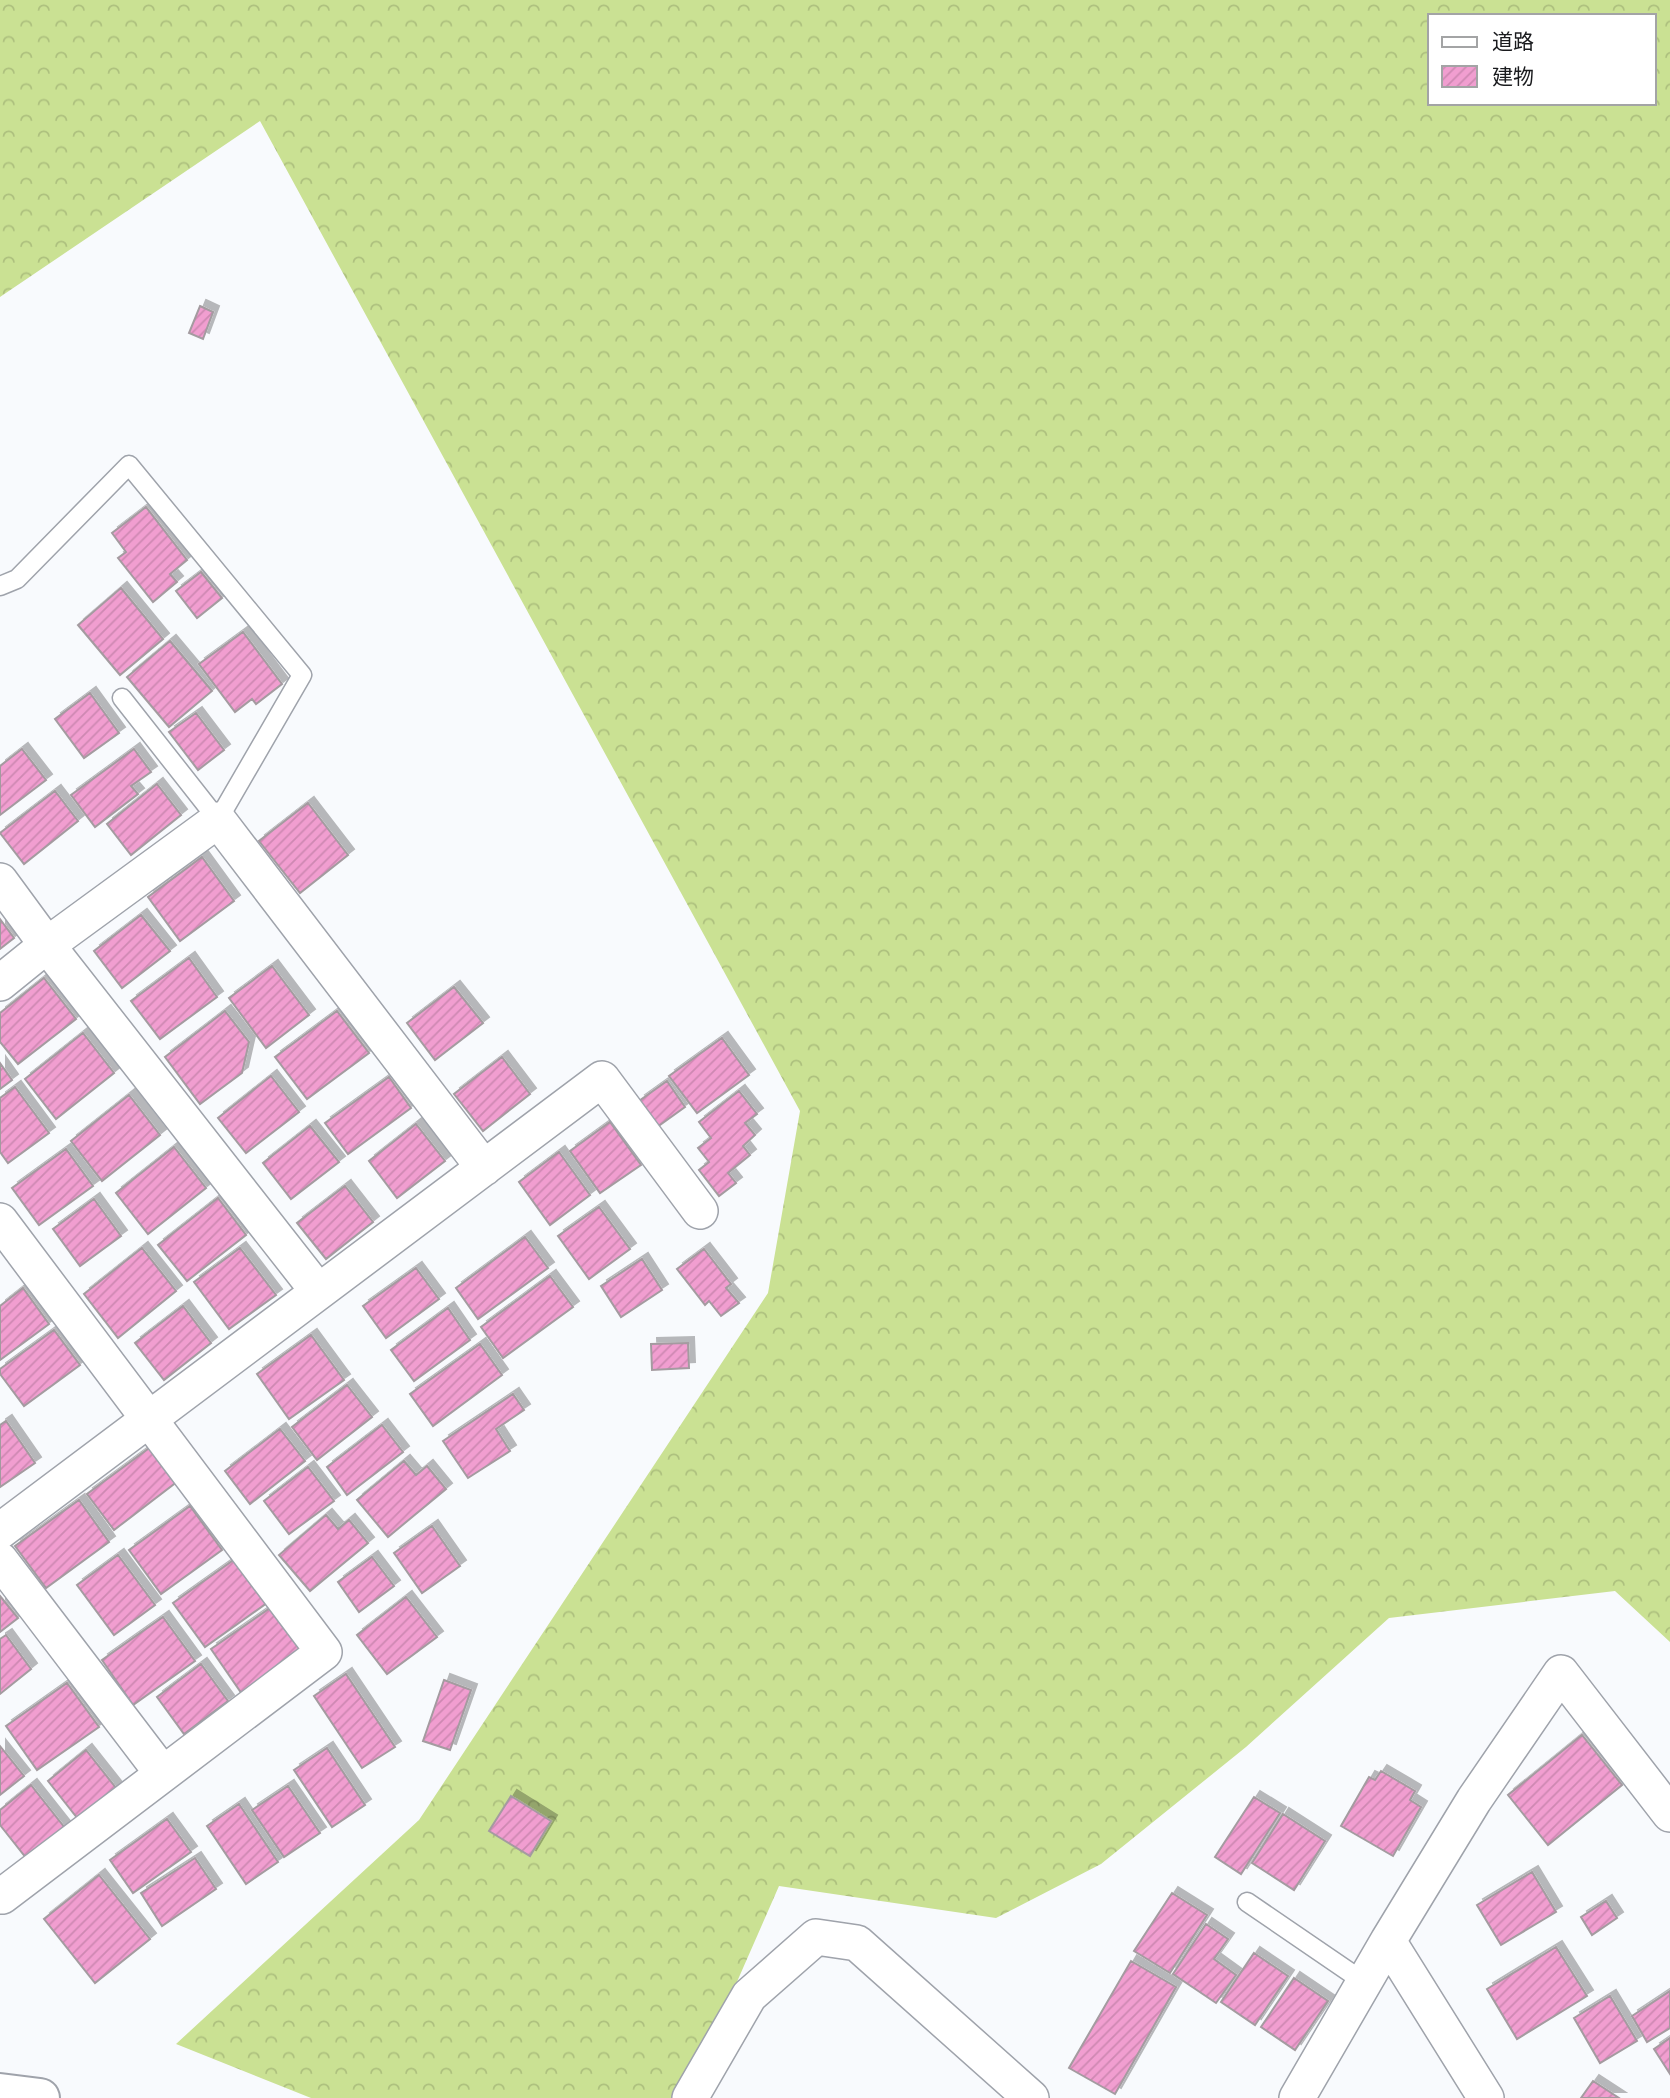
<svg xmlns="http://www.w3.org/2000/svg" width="1670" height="2098" font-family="Helvetica,'Noto Sans JP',sans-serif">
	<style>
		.forest { fill: url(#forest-crowns); fill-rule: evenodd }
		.building { fill: url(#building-hatch); stroke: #a49ba0; stroke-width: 2; filter: url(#shadow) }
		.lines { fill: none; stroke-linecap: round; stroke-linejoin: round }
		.service-casing { stroke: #9fa3ab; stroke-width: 21 }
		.minor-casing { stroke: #9fa3ab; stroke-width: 38 }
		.tertiary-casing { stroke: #9fa3ab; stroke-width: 42 }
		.service { stroke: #fff; stroke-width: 18 }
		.minor { stroke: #fff; stroke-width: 35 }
		.tertiary { stroke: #fff; stroke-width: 38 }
	</style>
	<defs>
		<pattern id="forest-crowns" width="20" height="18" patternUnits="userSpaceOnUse" patternTransform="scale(1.75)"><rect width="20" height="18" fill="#cae193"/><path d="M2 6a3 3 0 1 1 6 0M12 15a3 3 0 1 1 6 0" fill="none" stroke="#adc07e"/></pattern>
		<pattern id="building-hatch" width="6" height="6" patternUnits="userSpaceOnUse" patternTransform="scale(1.75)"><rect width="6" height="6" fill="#f19ed0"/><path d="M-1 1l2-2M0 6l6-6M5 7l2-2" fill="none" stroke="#ce88b2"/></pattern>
		<filter id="shadow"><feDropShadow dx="6" dy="-6" stdDeviation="0" flood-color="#0004"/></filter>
	</defs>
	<rect width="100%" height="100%" fill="#f8fafd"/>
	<path class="forest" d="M0 0H1670V1642L1615 1591 1389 1618 1246 1747 1101 1864 996 1918 779 1886 686 2098H311L176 2044 419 1820 768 1293 800 1111 260 121 0 297ZM1430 16H1654V103H1430Z"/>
	<path class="building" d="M200 306 213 312 203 339 189 333Z
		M146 507 187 560 170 574 177 582 153 602 118 558 126 552 112 533Z
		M201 572 222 598 197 618 176 591Z
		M121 588 163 639 120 675 78 625Z
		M243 632 282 684 256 704 252 699 235 712 199 664Z
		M170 641 212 691 169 727 127 677Z
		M90 693 119 733 84 758 55 719Z
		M196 713 224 750 198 770 169 732Z
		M22 749 46 780 0 815V766Z
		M134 749 151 772 131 786 138 794 95 827 71 795Z
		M157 784 181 815 131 855 107 824Z
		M55 791 78 821 24 864 0 833Z
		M308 803 348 855 300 893 259 841Z
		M202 857 234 901 180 941 148 897Z
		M141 915 170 951 122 988 94 951Z
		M0 919 14 938 0 949Z
		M189 958 217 997 160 1039 131 1001Z
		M272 966 309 1015 266 1048 229 998Z
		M44 978 76 1019 18 1064 0 1042V1013Z
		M454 987 483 1023 435 1060 407 1023Z
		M225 1011 249 1042 242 1073 200 1104 165 1057Z
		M337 1011 369 1053 307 1099 275 1057Z
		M83 1033 114 1073 56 1119 25 1079Z
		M722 1038 749 1075 697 1113 669 1076Z
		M502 1057 530 1094 483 1131 454 1094Z
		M0 1063 12 1080 0 1089Z
		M271 1076 299 1112 246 1153 218 1118Z
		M389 1077 411 1108 348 1154 325 1123Z
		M667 1081 685 1107 657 1127 639 1101Z
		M15 1087 49 1133 8 1163 0 1152V1098Z
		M739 1091 757 1114 745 1123 755 1135 743 1146 750 1155 728 1173 736 1183 719 1196 699 1170 709 1162 698 1148 711 1138 699 1122Z
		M129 1095 160 1135 102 1181 71 1141Z
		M610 1122 641 1165 600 1193 570 1151Z
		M416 1124 445 1161 397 1198 369 1161Z
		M310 1126 339 1162 291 1199 263 1163Z
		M174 1147 206 1188 148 1234 116 1193Z
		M66 1149 93 1186 39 1225 12 1188Z
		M559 1152 590 1195 550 1225 519 1182Z
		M345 1186 373 1222 326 1259 297 1223Z
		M218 1198 246 1235 187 1281 158 1245Z
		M94 1199 121 1236 80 1266 53 1229Z
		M599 1207 630 1249 589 1279 558 1236Z
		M525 1237 548 1268 478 1319 456 1288Z
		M142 1248 176 1291 118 1338 84 1294Z
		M240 1248 276 1295 229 1329 194 1282Z
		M704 1249 731 1284 726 1288 739 1303 721 1316 709 1301 705 1305 677 1269Z
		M642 1259 662 1290 621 1317 601 1286Z
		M416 1268 439 1299 386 1338 363 1306Z
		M550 1276 573 1307 503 1358 481 1327Z
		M23 1288 49 1324 0 1360V1306Z
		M183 1306 211 1343 164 1380 135 1343Z
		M448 1308 470 1340 414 1381 391 1350Z
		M54 1330 80 1365 24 1406 0 1374V1369Z
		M311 1335 344 1380 289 1419 257 1374Z
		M688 1343 689 1368 652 1370 651 1344Z
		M480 1344 502 1375 433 1426 410 1394Z
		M347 1385 372 1417 317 1460 292 1427Z
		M513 1394 524 1410 496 1429 510 1451 468 1478 443 1441Z
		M6 1421 35 1463 0 1487V1425Z
		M382 1425 403 1452 347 1495 327 1467Z
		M280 1429 305 1461 250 1504 225 1471Z
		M152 1446 178 1481 114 1530 87 1494Z
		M404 1461 416 1475 427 1466 446 1489 388 1537 357 1500Z
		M308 1467 334 1501 289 1534 264 1501Z
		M79 1500 109 1542 46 1588 15 1546Z
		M190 1506 222 1550 161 1594 129 1550Z
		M326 1515 338 1529 349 1520 368 1543 310 1591 279 1555Z
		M432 1526 460 1566 422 1593 394 1553Z
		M118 1555 155 1605 114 1635 77 1585Z
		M372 1557 394 1586 359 1612 338 1582Z
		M235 1559 267 1603 205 1647 173 1603Z
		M0 1596 18 1618 0 1632Z
		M406 1597 437 1637 387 1674 357 1635Z
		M273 1606 304 1650 242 1694 211 1649Z
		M163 1617 195 1661 133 1705 102 1660Z
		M6 1635 31 1669 0 1694V1639Z
		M201 1664 228 1701 184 1734 157 1697Z
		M346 1674 395 1747 362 1768 314 1696Z
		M444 1680 471 1690 450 1750 423 1741Z
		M67 1683 99 1727 37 1770 6 1726Z
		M1582 1735 1622 1785 1548 1845 1508 1795Z
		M0 1746 24 1776 0 1795Z
		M327 1748 365 1805 332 1827 294 1770Z
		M86 1750 120 1793 82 1824 48 1781Z
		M1381 1771 1415 1791 1410 1800 1421 1807 1393 1856 1341 1826 1369 1777 1375 1780Z
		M31 1785 65 1828 27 1859 0 1825V1810Z
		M288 1786 320 1833 284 1857 252 1810Z
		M511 1796 551 1821 530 1856 489 1831Z
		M1254 1797 1280 1813 1241 1874 1215 1857Z
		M239 1804 278 1862 246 1884 207 1826Z
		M1283 1814 1325 1841 1294 1890 1252 1863Z
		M167 1819 191 1852 133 1893 110 1860Z
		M195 1858 216 1889 162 1926 141 1893Z
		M1532 1872 1556 1912 1501 1945 1477 1905Z
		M99 1875 150 1939 95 1983 44 1919Z
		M1172 1893 1207 1915 1170 1973 1134 1951Z
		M1606 1901 1617 1918 1592 1935 1581 1917Z
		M1206 1924 1228 1939 1214 1959 1236 1975 1216 2003 1173 1974Z
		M1556 1947 1587 1996 1517 2039 1487 1989Z
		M1254 1953 1288 1976 1255 2025 1221 2002Z
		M1131 1961 1176 1987 1115 2094 1069 2068Z
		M1294 1978 1328 2001 1295 2050 1261 2027Z
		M1670 1991V2028L1647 2042 1632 2016Z
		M1610 1996 1637 2041 1600 2063 1574 2018Z
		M1670 2038V2074L1654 2049Z
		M1593 2081 1619 2098H1581Z"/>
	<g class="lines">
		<defs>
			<path id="service" d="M0 586 17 579 129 465 302 675 218 820 122 698
				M1247 1902 1364 1982"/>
			<path id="minor" d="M0 881 47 945 318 1291
				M0 983 47 945 218 820 484 1168
				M0 1221 324 1652 2 1896 0 1893
				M0 1531 602 1079 700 1211
				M0 1560 163 1774
				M1388 1941 1486 2098
				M690 2098 749 1996 816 1937 857 1943 1031 2098
				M1297 2098 1388 1941 1474 1800 1561 1673 1670 1814"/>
			<path id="tertiary" d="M0 2093 40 2098"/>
		</defs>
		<use href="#service" class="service-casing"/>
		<use href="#minor" class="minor-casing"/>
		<use href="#tertiary" class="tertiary-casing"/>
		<use href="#service" class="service"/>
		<use href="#minor" class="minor"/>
		<use href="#tertiary" class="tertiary"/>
	</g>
	<rect x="1428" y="14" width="228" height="91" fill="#ffffff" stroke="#a3a4a5" stroke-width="2"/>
	<rect x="1442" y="37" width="35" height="10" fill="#ffffff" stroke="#a3a4a5" stroke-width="2"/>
	<text x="1492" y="49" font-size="21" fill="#1a1b1e">道路</text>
	<rect x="1442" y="66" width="35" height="21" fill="url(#building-hatch)" stroke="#a3a4a5" stroke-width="2"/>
	<text x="1492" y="84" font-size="21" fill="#1a1b1e">建物</text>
</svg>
